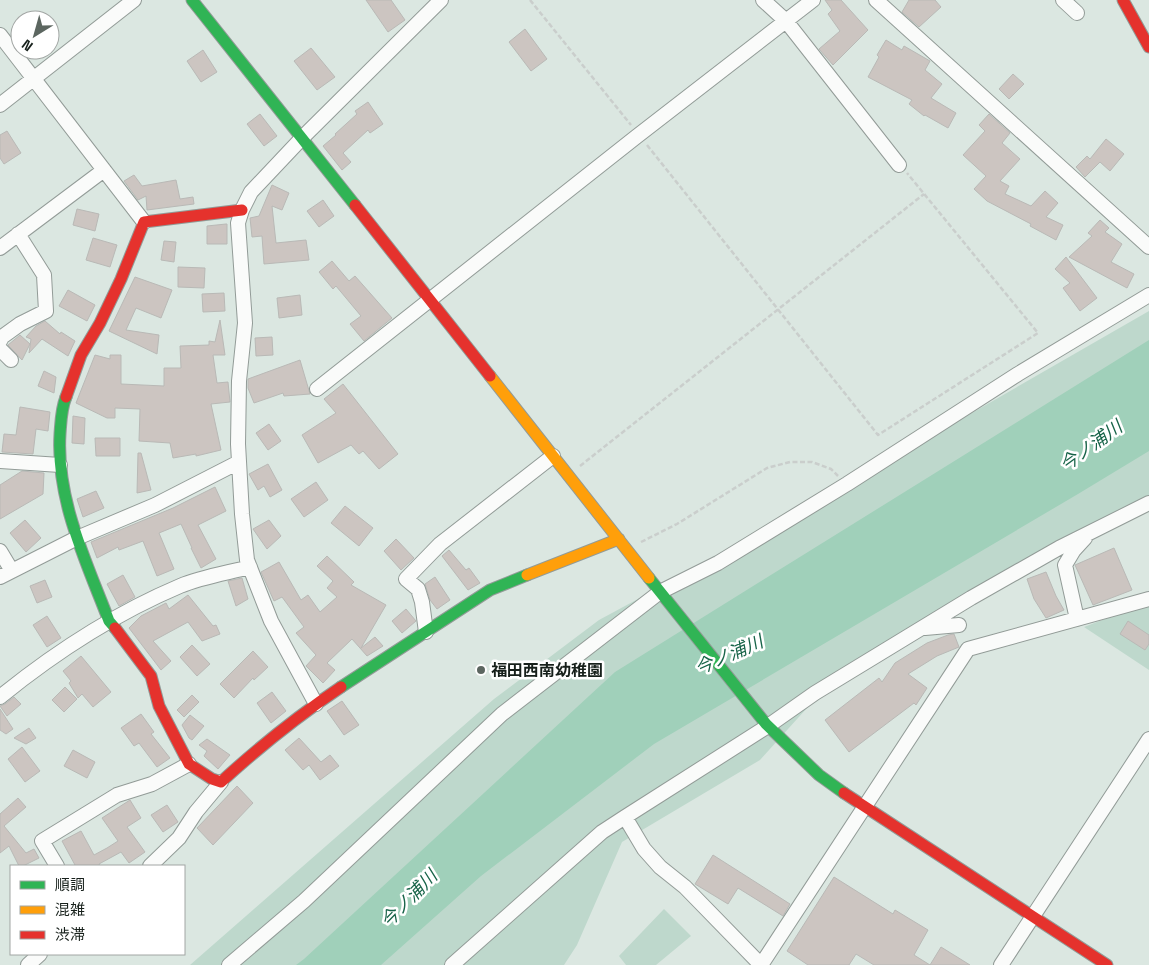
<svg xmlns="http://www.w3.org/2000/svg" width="1149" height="965" font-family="'Space Grotesk','Noto Sans JP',sans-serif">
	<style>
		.green { fill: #bed8cc }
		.water { fill: #a0d0ba }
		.building { fill: #ccc5c1; stroke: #b9b9b6 }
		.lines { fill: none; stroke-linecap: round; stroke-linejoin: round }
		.street-casing { stroke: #929b97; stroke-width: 16 }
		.fast-casing { stroke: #929b97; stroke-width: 13 }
		.slow-casing { stroke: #929b97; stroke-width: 13 }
		.jam-casing { stroke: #929b97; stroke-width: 13 }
		.path { stroke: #cacecc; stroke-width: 2.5; stroke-dasharray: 5 2.5; stroke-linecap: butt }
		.street { stroke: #fafbfa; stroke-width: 14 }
		.fast { stroke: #30b455; stroke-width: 11 }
		.slow { stroke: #ff9f0a; stroke-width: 11 }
		.jam { stroke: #e5322d; stroke-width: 11 }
		.poi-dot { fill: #5c6660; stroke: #fff; stroke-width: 2 }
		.labels { text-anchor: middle; stroke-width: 5; stroke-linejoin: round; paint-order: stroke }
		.poi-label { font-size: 16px; font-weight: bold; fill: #17201b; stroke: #fff; text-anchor: start }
		.water-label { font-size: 18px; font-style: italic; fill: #186449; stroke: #fff }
	</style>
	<rect width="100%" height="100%" fill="#dbe7e1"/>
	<path class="green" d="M1149 311V499L826 687 760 760 622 842 577 945 564 965H190L494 699 599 620 812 505Z
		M1149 602V670L1084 627Z
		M664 909 691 936 656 965H626L619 956Z"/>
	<path class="water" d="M1149 340V451L1078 494 654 744 481 876 381 965H296L304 959 615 672Z"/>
	<path class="building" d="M366 0H391L405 20 388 32Z
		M825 0H841L868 30 833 65 819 49 840 31 828 14 832 10Z
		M909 0H935L941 7 919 27 902 12Z
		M525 29 547 59 531 71 509 42Z
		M886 40 902 50 904 46 930 61 925 70 942 84 931 98 956 113 948 128 925 115 924 116 909 104 912 100 868 77 879 57 877 55Z
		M311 48 335 77 317 90 294 61Z
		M203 50 217 72 201 82 187 61Z
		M1013 74 1024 84 1009 99 999 89Z
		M368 102 383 124 370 133 368 130 343 153 351 162 342 170 323 146 336 135 335 134 357 114 355 111Z
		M260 114 277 136 264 146 247 124Z
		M989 114 1010 133 1002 143 1020 159 1000 181 1009 186 1005 194 1031 206 1045 191 1058 203 1046 217 1063 225 1056 240 1030 226 1031 224 987 201 974 189 986 176 963 155 985 131 979 125Z
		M7 131 21 153 4 164 0 158V135Z
		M1106 139 1124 154 1110 171 1100 162 1085 177 1076 167 1087 156 1090 159Z
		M134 175 142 186 176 180 180 199 193 197 194 204 147 210 146 196 138 200 124 181Z
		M272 185 289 193 282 210 272 206 276 243 306 240 309 260 264 264 262 236 252 237 250 218 259 216Z
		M323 200 334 216 319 227 307 211Z
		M77 209 99 214 95 231 73 225Z
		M1100 220 1109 228 1105 232 1122 244 1111 262 1134 274 1127 288 1069 257 1092 236 1088 233Z
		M226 224H227V244H207V226Z
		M93 238 117 245 110 267 86 260Z
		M164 241 176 242 174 262 161 260Z
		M1066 257 1097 298 1080 311 1063 288 1070 283 1055 269Z
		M332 261 349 281 355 276 392 318 364 341 350 324 361 316 336 286 333 289 319 272Z
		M178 267 205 268 204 288 178 287Z
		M135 277 172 290 161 318 136 308 126 330 159 335 157 354 109 331Z
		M68 290 95 305 87 321 59 306Z
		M224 293 225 311 203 312 202 294Z
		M300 295 302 315 279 318 277 298Z
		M220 320 225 355H213L217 383 228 382 230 402 211 404 221 450 196 456V454L173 458 170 443 139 441 140 409 115 408V418H107L76 403 95 355 110 359V355H121V384L164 386V368H181L180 346 209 345V341L215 342Z
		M45 321 60 334 61 332 75 341 68 356 42 339 29 353 31 339 26 337 36 326Z
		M20 335 30 344 22 360 8 345Z
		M272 337 273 355 256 356 255 338Z
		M300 360 310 394 284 396 283 393 254 403 248 388V379Z
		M44 371 56 377 54 393 38 386Z
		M343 384 398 454 379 469 363 451 359 454 351 445 318 463 302 435 336 413 324 399Z
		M20 407 50 412 48 431 36 429 33 454 2 452 4 434 16 435Z
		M73 416 85 418 84 444 72 443Z
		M269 424 281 441 268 450 256 433Z
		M95 438H120V456H96Z
		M138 453H141L151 490 137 493Z
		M268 464 282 490 270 497 264 486 258 490 249 474Z
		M22 471 44 473 43 494 0 519V485Z
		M316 482 328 500 304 517 291 499Z
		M215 487 226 511 198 525 216 559 201 568 191 548H192L181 524 159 533 174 569 157 576 143 541 119 550 118 547 97 558 91 542 173 508Z
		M96 491 104 508 83 517 77 499Z
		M345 506 373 528 359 546 331 523Z
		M25 520 41 538 26 552 10 533Z
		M269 520 281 536 267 549 253 529Z
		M396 539 414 558 401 570 384 551Z
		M1114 548 1132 590 1093 605 1075 565Z
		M449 550 466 570 469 568 480 583 468 590 442 556Z
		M327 556 354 582 351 585 386 605 361 648 375 637 383 646 367 656 352 639 327 663 335 670 323 683 306 666 316 655 296 633 304 627 282 597 274 601 261 572 279 562 301 600 308 595 320 612 337 597 327 588 333 581 317 566Z
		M1046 572 1056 596 1064 610 1046 618 1034 599 1027 579Z
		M123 575 135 597 119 606 107 584Z
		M435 577 450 600 437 609 430 600 425 584Z
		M242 578 248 599 236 606 228 581Z
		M45 580 52 597 37 603 30 586Z
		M188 595 213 626 216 625 220 634 202 641 188 622 153 641 171 661 161 670 129 628 141 616 166 603 169 609Z
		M406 609 416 621 402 633 392 621Z
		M47 616 61 638 47 647 33 625Z
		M1128 621 1149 635V644L1145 650 1120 634Z
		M954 634 959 647 937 656 908 674 927 688 916 705 914 703 849 752 825 720 879 678 882 682 895 663 927 643 948 635Z
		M192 645 210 664 197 676 180 657Z
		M253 651 268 667 254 680 253 678 234 698 220 684Z
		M81 656 111 692 93 707 82 694 78 698 69 683 71 681 63 671Z
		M65 687 77 699 64 712 52 700Z
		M272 692 286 711 271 723 257 703Z
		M192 695 199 702 184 717 177 710Z
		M14 697 21 704 7 716 0 706 5 704Z
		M342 701 359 725 344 735 327 711Z
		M0 709 13 729 6 734 0 730Z
		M141 714 154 732 151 734 170 758 157 767 139 743 134 746 121 728Z
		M190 715 204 726 192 740 189 738 182 725Z
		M29 728 36 738 26 744 14 738Z
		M299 738 321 762 330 755 339 766 320 780 309 765 303 770 285 750Z
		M207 739 230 755 218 769 204 756 207 751 199 745Z
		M22 747 40 771 25 782 8 759Z
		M73 750 95 762 87 778 64 766Z
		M237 786 253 803 213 845 197 828Z
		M18 798 26 807 4 826 26 853 34 849 39 858 23 866H19L9 846 0 853V814Z
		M130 800 141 818 127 827 145 852 129 863 121 852 99 864 100 866H72L75 865 62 841 81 831 94 855 107 848 118 841 102 818Z
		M167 805 178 822 163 832 151 815Z
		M713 855 790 904 783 916 738 888 728 904 695 884Z
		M834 877 893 914 895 910 928 930 914 955 930 965 941 947 970 965H874L856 954 849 965H808L787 951Z"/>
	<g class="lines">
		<defs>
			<path id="street" d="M763 0 786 21 899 165
				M876 0 1149 247
				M1063 0 1077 13
				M0 35 144 222
				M0 105 134 0
				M0 248 104 170
				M0 341 2 337 20 324 46 311 44 275 18 234
				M0 349 11 360
				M317 389 636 137 813 0
				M0 461 60 465
				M0 551 12 571
				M0 577 77 538 155 505 239 462
				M1077 619 1065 565 1074 550 1085 538
				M925 628 959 625
				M426 632 422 602 418 589 406 579 440 544 553 456
				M0 697C53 654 116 613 180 586 201 577 227 573 250 567
				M316 704 271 621 247 560 242 514 238 444 239 381 245 323 238 223 242 210 251 192 302 138 441 0
				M625 817 644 849 660 867 685 887 761 965
				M57 866 42 841 117 795 152 784 189 764
				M150 866 179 838 196 812 221 782
				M28 965 40 954
				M229 965 304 901 502 714 660 592 718 563 847 484 1018 374 1149 295
				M452 965 602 832 625 817 768 726 815 693 971 598 1059 548 1149 503
				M761 965 968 649 1149 599
				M1001 965 1149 739"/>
			<path id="fast" d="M192 0 355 205
				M66 397C61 409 61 421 60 434 56 500 86 561 109 621L115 628
				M649 578 766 724 819 775 844 793
				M341 687 490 590 527 575"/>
			<path id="slow" d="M490 376 649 578
				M527 575 619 539"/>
			<path id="jam" d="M1123 0 1149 47
				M355 205 490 376
				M66 397 81 355 100 323 121 279 144 222 242 210
				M115 628 151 676 159 706 189 764 212 779 221 782C259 747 298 716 341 687
				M844 793 1107 965"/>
		</defs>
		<use href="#street" class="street-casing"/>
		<use href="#fast" class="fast-casing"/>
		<use href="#slow" class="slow-casing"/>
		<use href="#jam" class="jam-casing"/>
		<path class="path" d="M530 0 631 125
			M647 145 878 435 1038 333 907 173
			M580 466 924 194
			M641 542 677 524 767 468 790 462H812L831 469 838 476"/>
		<use href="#street" class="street"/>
		<use href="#fast" class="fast"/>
		<use href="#slow" class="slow"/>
		<use href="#jam" class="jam"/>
	</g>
	<circle class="poi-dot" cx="481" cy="670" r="5"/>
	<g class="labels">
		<g class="poi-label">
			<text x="491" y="676">福田西南幼稚園</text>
		</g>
		<g class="water-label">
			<text transform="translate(1091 446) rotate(-36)" y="6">今ノ浦川</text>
			<text transform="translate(729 655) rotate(-24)" y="6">今ノ浦川</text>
			<text transform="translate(409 899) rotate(-46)" y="6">今ノ浦川</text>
		</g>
	</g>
	<rect x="10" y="865" width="175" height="90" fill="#ffffff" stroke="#a2a6a4"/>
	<rect x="20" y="881" width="25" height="8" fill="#30b455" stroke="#a2a6a4"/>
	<text x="55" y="890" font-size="15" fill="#17201b">順調</text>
	<rect x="20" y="906" width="25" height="8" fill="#ff9f0a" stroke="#a2a6a4"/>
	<text x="55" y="915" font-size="15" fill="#17201b">混雑</text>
	<rect x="20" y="931" width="25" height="8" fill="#e5322d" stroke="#a2a6a4"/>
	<text x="55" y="940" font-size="15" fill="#17201b">渋滞</text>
	<g transform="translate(35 35) rotate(217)"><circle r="24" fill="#ffffff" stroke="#a2a6a4"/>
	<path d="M0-4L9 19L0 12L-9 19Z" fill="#5c6660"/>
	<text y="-8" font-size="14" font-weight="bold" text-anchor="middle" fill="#17201b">N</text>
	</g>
</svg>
